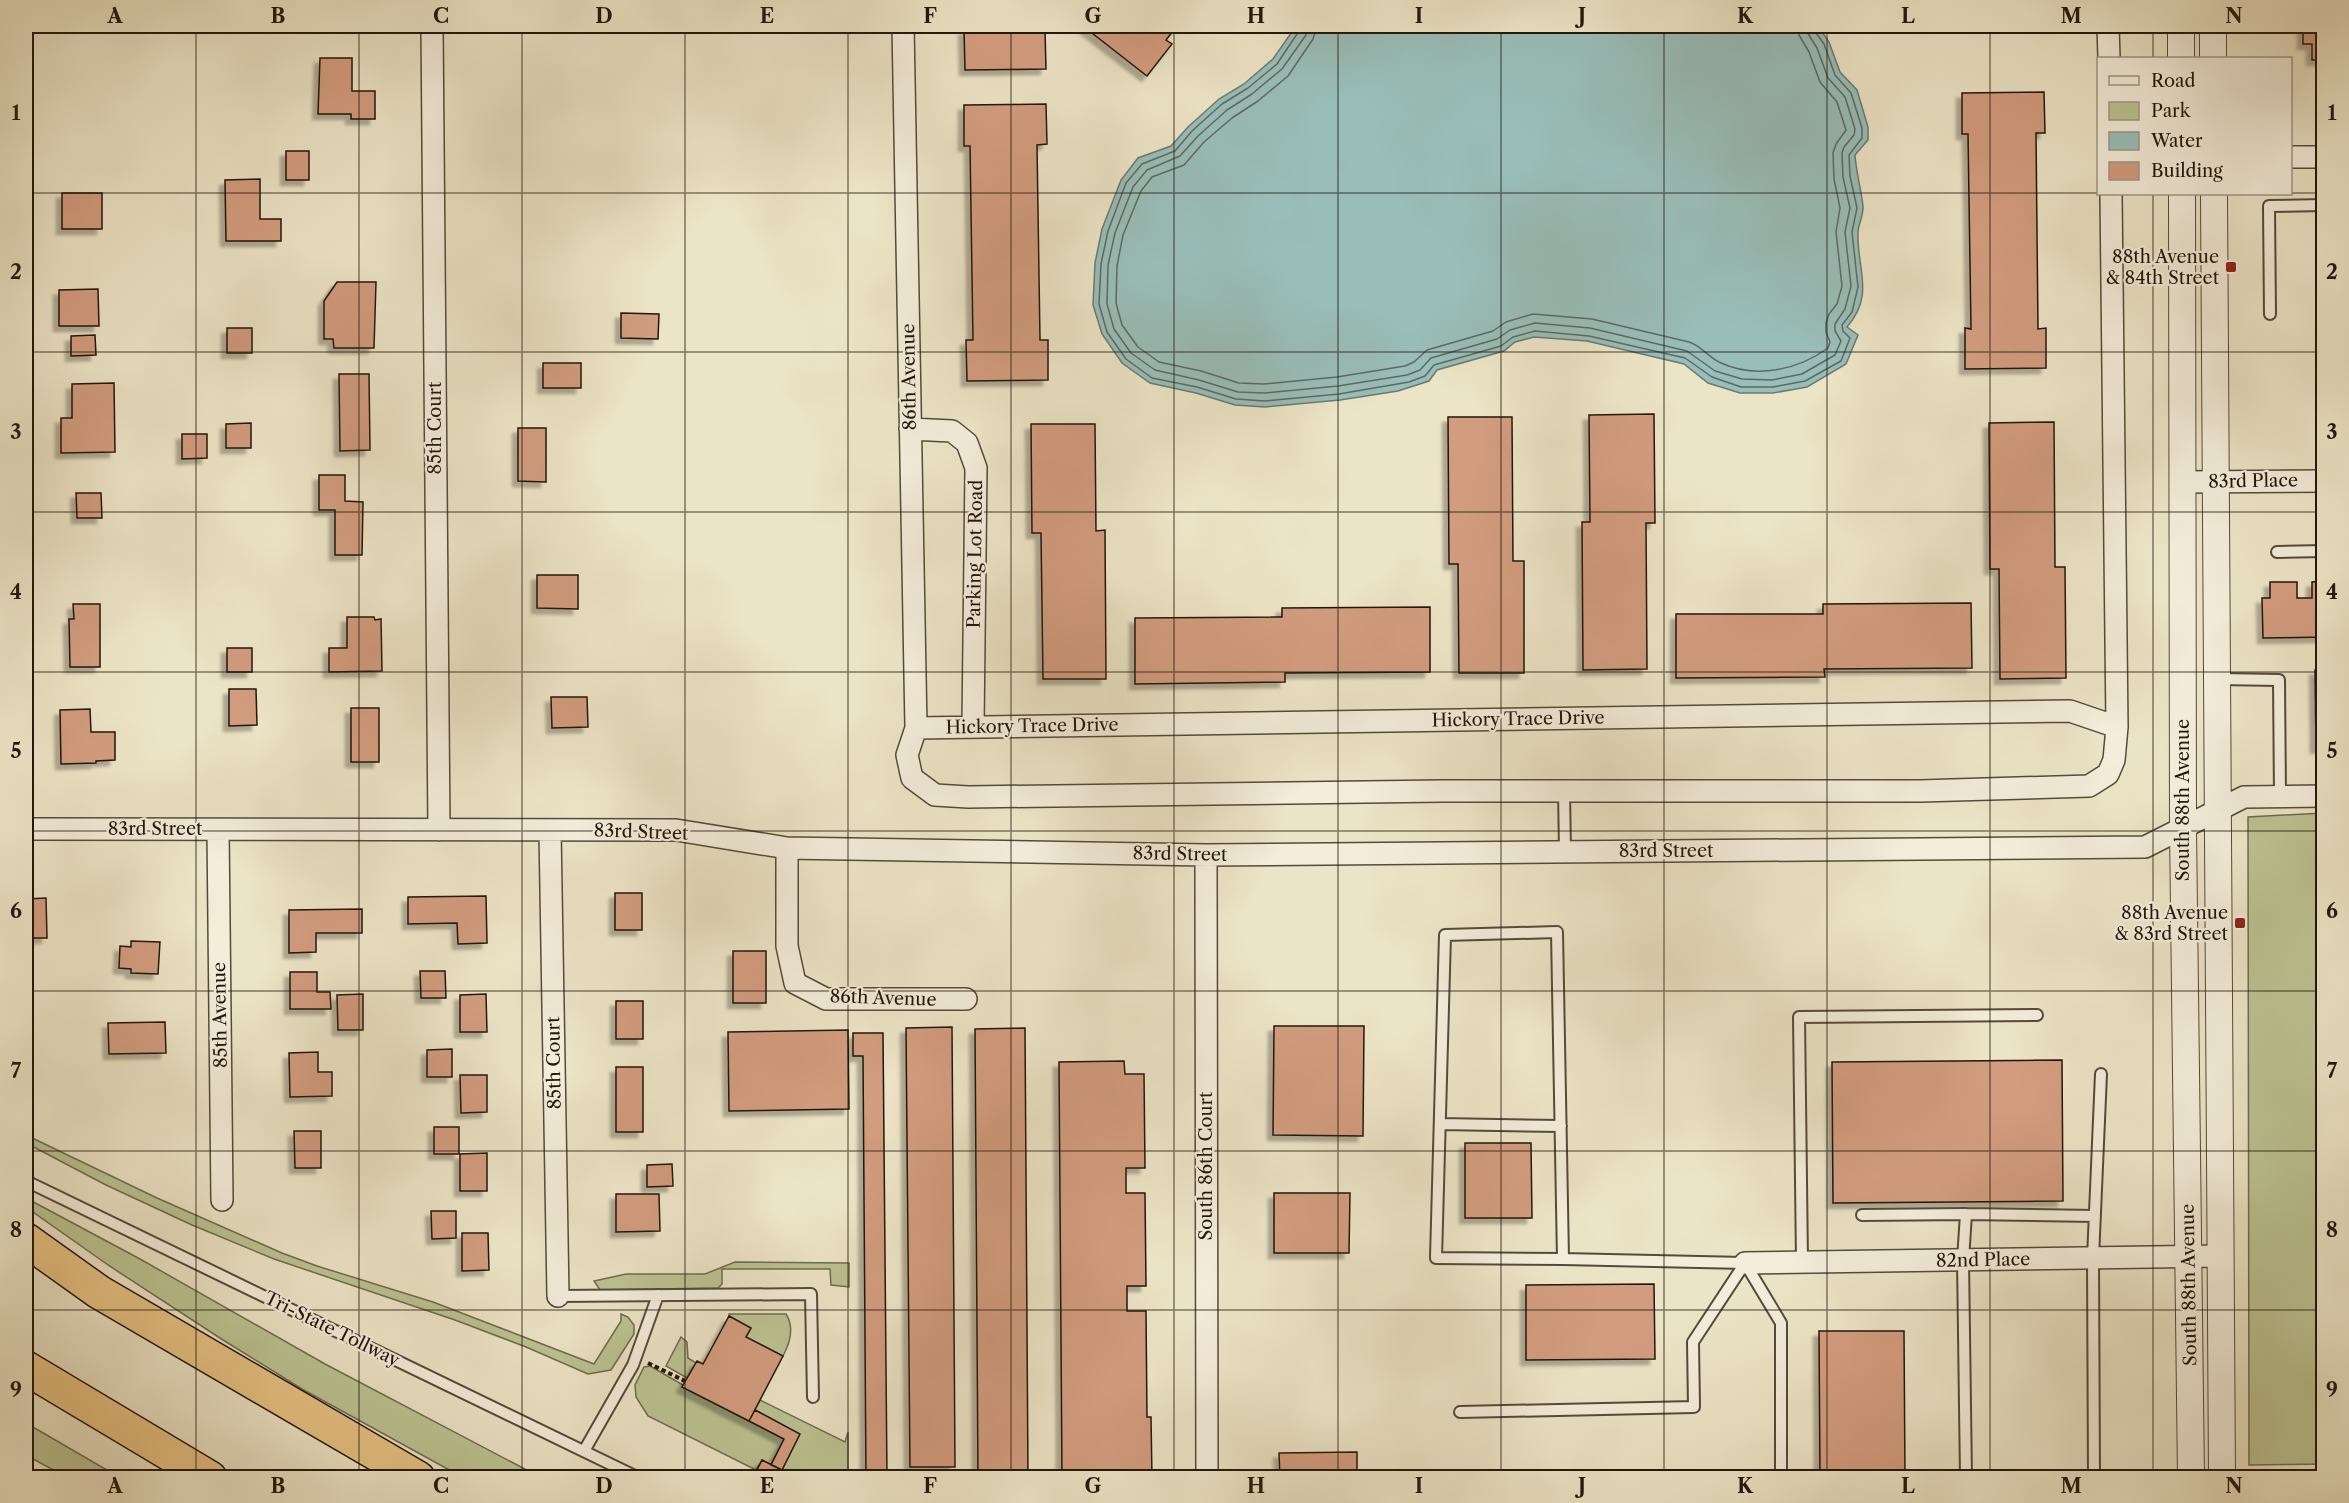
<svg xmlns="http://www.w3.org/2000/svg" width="2349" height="1503" font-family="'Libre Caslon Text',serif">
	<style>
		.green { fill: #bcc292; stroke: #6e6c50; stroke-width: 1.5 }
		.water { fill: #99beb9; stroke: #697b74; stroke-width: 1.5 }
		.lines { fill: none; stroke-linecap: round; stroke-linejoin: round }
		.shore { stroke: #5d6a63; stroke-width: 1.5 }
		.building { fill: #d29c7e; stroke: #21160d; stroke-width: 1.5; filter: url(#shadow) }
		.service-casing { stroke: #544a3b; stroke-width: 14 }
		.minor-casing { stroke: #544a3b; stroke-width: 24 }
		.tertiary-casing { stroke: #544a3b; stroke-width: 28 }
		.motorway-casing { stroke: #21160d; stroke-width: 36 }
		.path { stroke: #21160d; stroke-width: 4; stroke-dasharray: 4.5 3; stroke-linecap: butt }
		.service { stroke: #f3edda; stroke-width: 10 }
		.minor { stroke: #f3edda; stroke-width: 21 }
		.tertiary { stroke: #f3edda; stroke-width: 26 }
		.motorway { stroke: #e6c283; stroke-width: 33 }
		.grid { fill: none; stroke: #21160d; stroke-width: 1.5; stroke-opacity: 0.55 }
		.poi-dot { fill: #8f2418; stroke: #f3edda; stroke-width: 2 }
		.labels { text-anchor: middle; stroke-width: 4.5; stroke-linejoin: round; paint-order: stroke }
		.poi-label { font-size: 18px; fill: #21160d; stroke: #f3edda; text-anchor: end }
		.street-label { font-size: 18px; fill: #21160d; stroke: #f3edda }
		.neatline { fill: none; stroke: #21160d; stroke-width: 2 }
		.grid-label { font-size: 20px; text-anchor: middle; font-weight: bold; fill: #21160d }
	</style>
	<defs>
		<filter id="shadow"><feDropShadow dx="-5.5" dy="5.5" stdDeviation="1.5" flood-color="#0004"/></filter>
	</defs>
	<rect width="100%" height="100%" fill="#ece4c6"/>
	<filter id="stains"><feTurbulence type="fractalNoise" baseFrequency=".00333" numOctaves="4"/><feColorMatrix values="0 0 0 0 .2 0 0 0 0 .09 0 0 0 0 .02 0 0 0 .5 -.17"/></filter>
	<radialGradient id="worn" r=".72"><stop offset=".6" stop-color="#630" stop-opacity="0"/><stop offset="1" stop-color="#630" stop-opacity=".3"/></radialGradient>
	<path class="green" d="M2323 813V1464L2249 1465 2248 817Z
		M26 1135 157 1198 282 1253 317 1266 433 1302 594 1364 621 1321V1314L628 1317 634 1325V1334L611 1370 588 1374 526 1347 455 1320 274 1259 192 1225 106 1185 26 1143Z
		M26 1198 140 1259 325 1364 540 1477H462L302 1389 223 1340 108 1265 26 1207Z
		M735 1262 849 1263V1287L831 1285 830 1269H722V1284L718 1288 600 1290 594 1281 626 1274H705Z
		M729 1314H786C795 1328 790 1343 783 1356L746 1337 751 1328 729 1316Z
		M681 1337 687 1342 688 1358 696 1363 687 1378 666 1366Z
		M650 1366 683 1385 682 1387 784 1439 771 1465 762 1460 756 1470 648 1416 636 1397 635 1385 644 1367Z
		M760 1400 845 1442 848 1432V1477H796L782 1470 799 1434 755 1410Z
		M26 1423 119 1477H66L26 1455Z"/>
	<path class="water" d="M1296 26H1818L1829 42 1840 72 1857 90 1868 127V140L1855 155C1856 172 1861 188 1863 206 1864 215 1858 224 1858 233 1857 270 1875 295 1847 327L1858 335 1846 364 1807 387 1773 393H1740L1708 383 1684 364 1587 341 1534 337 1515 342 1504 351 1437 370 1429 381 1398 391 1340 400 1265 407 1235 405 1196 393 1150 383 1122 363 1102 334 1093 305 1095 263 1102 229 1121 180 1138 158 1171 146 1188 127 1219 99 1244 84 1273 59Z"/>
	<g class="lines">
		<path class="shore" d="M1300 26 1299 31 1277 64 1248 88 1222 104 1192 131 1175 151 1142 164 1126 183 1108 231 1101 264 1099 304 1107 332 1126 359 1152 378 1197 387 1236 399 1265 401 1339 394 1409 382 1425 376 1434 365 1501 346 1513 337 1535 331 1589 336 1685 358 1712 377 1741 387H1773L1805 381 1841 361 1850 338 1843 331 1842 325 1852 312 1858 287 1852 232 1857 208 1850 176 1849 155 1862 138V128L1851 93 1835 75 1824 44 1814 30V26
			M1308 26 1306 35 1282 69 1252 94 1227 110 1198 136 1180 156 1147 170 1133 187 1115 233 1108 265 1107 304 1114 329 1131 353 1155 370 1199 380 1238 392 1265 393 1338 386 1407 375 1420 370 1431 358 1497 339 1510 330 1535 323 1590 328 1687 351 1715 371 1742 379 1772 380 1802 374 1835 355 1841 341 1835 331V324L1845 309 1851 286 1845 232 1850 208 1843 177 1842 153 1844 147 1854 135 1855 129 1845 97 1828 78 1817 48 1807 32 1806 26
			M1317 26 1313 39 1288 76 1258 101 1232 118 1204 142 1184 165 1152 177 1141 191 1123 235 1117 266 1116 303 1122 325 1138 347 1159 362 1201 371 1239 383 1264 384 1337 377 1405 366 1414 362 1427 350 1493 331 1506 322 1533 314 1592 319 1689 342C1702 346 1709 358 1721 363 1756 379 1798 370 1828 348L1830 342 1826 332V323L1829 314 1837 304 1842 286 1836 232 1840 208 1834 179 1833 153 1836 144 1846 130 1837 102 1820 82 1809 52 1799 35 1797 26"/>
	</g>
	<path class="building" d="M970 26H1037L1038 30H1045L1046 69 965 70 964 30 970 29Z
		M1083 26H1177L1166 40 1172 44 1147 76Z
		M2303 26H2324V60H2312V44H2303Z
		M320 58H352V91H375V119H351V114H318Z
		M2044 92 2045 133H2036L2038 329 2046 328V368L1965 369V328L1971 329 1968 134H1962V93Z
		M1046 104 1047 144 1037 145 1040 340H1048V380L967 381 966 340H973L970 146H964V105Z
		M286 151H309V180H286Z
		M260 179V219H281V241H226L225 180Z
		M62 193H102V229H62Z
		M337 282H376L374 348H334L333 339H324V301Z
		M98 289 99 326H59V290Z
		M621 313 659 314 658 339 621 338Z
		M227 328H252V353H227Z
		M95 335 96 355 71 356V336Z
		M543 363H581V388H543Z
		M339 374H369L370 450 340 451Z
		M114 383 115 452 61 453V418H72V384Z
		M1654 414 1655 523H1646L1647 669 1583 670 1582 522H1590L1589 415Z
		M1448 417H1512L1513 561H1524V673H1459L1458 564H1449Z
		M2054 422 2055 567H2065L2066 678 2000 679 1999 569H1990L1989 423Z
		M251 423V448H226V424Z
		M1031 424H1095L1096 531 1105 530 1106 679H1043L1041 533H1032Z
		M518 428H546V482L518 481Z
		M182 434H207V458L182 459Z
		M319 475H345V501L363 502 362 555H335V510H319Z
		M76 493H101L102 518H77Z
		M537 575H578V609L537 608Z
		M2324 581V637L2263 638 2262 598H2270V582H2297V598H2312V582Z
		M1971 603 1972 668 1824 669 1825 677 1676 678V614H1823V604Z
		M73 604H100V667H70L69 619H74Z
		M1430 607V672L1285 673V682L1135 684V618L1282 617V608Z
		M347 617H374L375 620 381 619 382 671 329 672V648H347Z
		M227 648H252V672H227Z
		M2315 670H2324V747L2316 748Z
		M229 689H256L257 725 229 726Z
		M551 697H587L588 727 552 728Z
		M351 708H379V762H351Z
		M90 709 91 732H115V760L96 761V763L61 764 60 710Z
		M615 893H642V930H615Z
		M486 896 487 943 458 944 457 923 408 924V897Z
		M46 898 47 938H29V927H26V899Z
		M362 909V933H316V952L289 953V910Z
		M131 941 160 942 158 974 131 973V969L119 968 120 946 131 947Z
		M733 951H766V1003H733Z
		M420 971H445L446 998H421Z
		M290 972H317V992H330L331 1009H290Z
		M26 991H28V1016H26Z
		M363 994V1030H338L337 995Z
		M486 994 487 1032H460V995Z
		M616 1001H643V1039H616Z
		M165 1022 166 1053 109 1054 108 1023Z
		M1274 1026H1364L1363 1136 1273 1135Z
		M952 1027 955 1467H910L906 1028Z
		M1025 1028 1028 1478H978L975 1029Z
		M848 1030 849 1109 729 1111 728 1032Z
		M853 1033H883L887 1478H866L863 1056H853Z
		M452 1049V1077H427V1050Z
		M318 1052V1072H332V1096L290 1097 289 1053Z
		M2062 1060 2063 1201 1833 1203 1832 1062Z
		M1124 1061 1125 1074H1144L1145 1168H1126V1193H1145L1146 1286H1127V1311H1146L1147 1417H1151L1152 1478H1062L1059 1062Z
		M616 1067H643V1132H616Z
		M460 1075H487V1112L461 1113Z
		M434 1127H459V1154H434Z
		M294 1131H321V1168H295Z
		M1465 1143H1531L1532 1218H1465Z
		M487 1153V1191H460V1154Z
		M672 1164 673 1186 647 1187V1165Z
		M1274 1193H1350L1349 1253H1274Z
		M616 1194H659L660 1231 616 1232Z
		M431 1211H456V1238L432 1239Z
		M462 1233H488L489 1270 462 1271Z
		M1654 1284 1655 1359 1526 1360V1285Z
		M729 1316 751 1328 746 1337 783 1356 749 1421 682 1387 697 1361 703 1364Z
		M1819 1331H1904L1905 1478H1820Z
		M755 1410 800 1434 782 1470 771 1465 784 1439 749 1421Z
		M1357 1452V1478H1280L1279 1453Z
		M762 1460 782 1470 796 1478H753Z"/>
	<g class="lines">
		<defs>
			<path id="service" d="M2270 314 2269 206 2324 205
				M2277 552 2324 551
				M2218 679 2279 680 2280 796
				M1564 791 1565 852
				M1440 1124 1561 1126
				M26 1181 639 1478
				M1862 1215 1966 1214 2095 1216
				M1563 1259 1436 1258 1445 935 1557 932 1563 1259 1745 1263
				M1802 1262 1799 1017 2037 1015
				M1745 1263 1781 1323V1478
				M558 1296 811 1294 813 1397
				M1460 1412 1694 1407 1693 1342 1745 1263
				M584 1451 633 1365 658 1295
				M1966 1478 1963 1260 1966 1214
				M2094 1478 2093 1258 2101 1074"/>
			<path id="minor" d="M432 26 439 830
				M903 26 916 728 907 755 912 778 935 795 968 797 1442 791H1920L2089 786 2108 774 2114 760 2117 727 2111 194
				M2108 26 2109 58
				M2290 157H2324
				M910 429 952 431 967 443 976 468 973 727
				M2182 482 2324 481
				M916 728 2070 711 2117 727
				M26 829 676 830 787 848 1206 855 2145 847 2244 797 2324 796
				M218 830 222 1200
				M550 831 558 1296
				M787 848V946L795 983 826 999H966
				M1206 855 1207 1478
				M1745 1263 2220 1256"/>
			<path id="tertiary" d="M2181 26V58
				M2213 26V58
				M2182 194 2183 828 2191 1478
				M2214 194 2222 1478"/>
			<path id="motorway" d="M26 1240 99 1292 418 1478
				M26 1368 210 1478"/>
		</defs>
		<use href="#service" class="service-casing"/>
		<use href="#minor" class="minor-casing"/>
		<use href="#tertiary" class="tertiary-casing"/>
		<use href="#motorway" class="motorway-casing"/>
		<path class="path" d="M648 1363 685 1381"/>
		<use href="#service" class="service"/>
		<use href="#minor" class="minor"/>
		<use href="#tertiary" class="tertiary"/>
		<use href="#motorway" class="motorway"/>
	</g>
	<path class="grid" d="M196 26V1478M359 26V1478M522 26V1478M685 26V1478M848 26V1478M1011 26V1478M1174 26V1478M1338 26V1478M1501 26V1478M1664 26V1478M1827 26V1478M1990 26V1478M2153 26V58M26 193H2098M2290 193H2324M2153 194V1478M26 352H2324M26 512H2324M26 672H2324M26 831H2324M26 991H2324M26 1151H2324M26 1310H2324"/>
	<g class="poi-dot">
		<rect x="2225" y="261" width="12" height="12" rx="3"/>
		<rect x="2234" y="917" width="12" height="12" rx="3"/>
	</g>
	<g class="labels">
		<g class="poi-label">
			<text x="2219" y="263">88th Avenue<tspan x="2219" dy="21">&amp; 84th Street</tspan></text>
			<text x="2228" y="919">88th Avenue<tspan x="2228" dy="21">&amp; 83rd Street</tspan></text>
		</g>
		<g class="street-label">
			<text transform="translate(909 377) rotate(-91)" y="6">86th Avenue</text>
			<text transform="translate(435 428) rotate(-90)" y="6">85th Court</text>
			<text transform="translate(2253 481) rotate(-1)" y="6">83rd Place</text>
			<text transform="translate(975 554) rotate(-89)" y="6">Parking Lot Road</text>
			<text transform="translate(1518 719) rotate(-1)" y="6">Hickory Trace Drive</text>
			<text transform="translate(1032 726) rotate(-1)" y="6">Hickory Trace Drive</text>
			<text transform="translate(2183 800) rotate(-90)" y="6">South 88th Avenue</text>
			<text x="155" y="835">83rd Street</text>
			<text transform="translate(641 832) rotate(2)" y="6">83rd Street</text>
			<text x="1666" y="857">83rd Street</text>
			<text transform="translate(1180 854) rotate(1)" y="6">83rd Street</text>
			<text transform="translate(883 998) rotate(2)" y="6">86th Avenue</text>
			<text transform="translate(220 1015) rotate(-91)" y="6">85th Avenue</text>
			<text transform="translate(554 1063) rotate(-91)" y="6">85th Court</text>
			<text transform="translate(1206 1166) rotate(-90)" y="6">South 86th Court</text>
			<text transform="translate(1983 1260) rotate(-1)" y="6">82nd Place</text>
			<text transform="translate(2189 1285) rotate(-91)" y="6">South 88th Avenue</text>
			<text transform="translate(332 1329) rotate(26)" y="6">Tri-State Tollway</text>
		</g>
	</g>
	<rect width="2349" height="1503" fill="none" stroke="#ece4c6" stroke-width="66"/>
	<rect x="2097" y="57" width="195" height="138" fill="#f3edda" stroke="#9f9788" stroke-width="1.5"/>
	<rect x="2109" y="76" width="30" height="9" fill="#f3edda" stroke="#9f9788" stroke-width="1.5"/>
	<text x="2151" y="87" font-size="18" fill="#21160d">Road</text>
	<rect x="2109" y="102" width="30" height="18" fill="#bcc292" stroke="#9f9788" stroke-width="1.5"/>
	<text x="2151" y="117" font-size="18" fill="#21160d">Park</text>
	<rect x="2109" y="132" width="30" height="18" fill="#99beb9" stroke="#9f9788" stroke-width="1.5"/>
	<text x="2151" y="147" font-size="18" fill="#21160d">Water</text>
	<rect x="2109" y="162" width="30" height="18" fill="#d29c7e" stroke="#9f9788" stroke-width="1.5"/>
	<text x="2151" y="177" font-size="18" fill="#21160d">Building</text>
	<rect x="33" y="33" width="2283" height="1437" class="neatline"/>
	<g class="grid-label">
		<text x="115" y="23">A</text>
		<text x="278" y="23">B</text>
		<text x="441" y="23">C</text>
		<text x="604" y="23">D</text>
		<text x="767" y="23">E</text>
		<text x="930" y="23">F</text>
		<text x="1093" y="23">G</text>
		<text x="1256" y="23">H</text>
		<text x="1419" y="23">I</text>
		<text x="1582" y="23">J</text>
		<text x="1745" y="23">K</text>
		<text x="1908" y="23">L</text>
		<text x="2071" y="23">M</text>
		<text x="2234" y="23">N</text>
		<text x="16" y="120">1</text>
		<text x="2332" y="120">1</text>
		<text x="16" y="279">2</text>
		<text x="2332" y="279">2</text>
		<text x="16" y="439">3</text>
		<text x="2332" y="439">3</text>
		<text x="16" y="599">4</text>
		<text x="2332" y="599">4</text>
		<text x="16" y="758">5</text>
		<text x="2332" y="758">5</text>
		<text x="16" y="918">6</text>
		<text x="2332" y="918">6</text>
		<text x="16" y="1078">7</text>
		<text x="2332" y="1078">7</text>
		<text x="16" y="1237">8</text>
		<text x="2332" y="1237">8</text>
		<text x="16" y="1397">9</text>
		<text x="2332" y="1397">9</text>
		<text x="115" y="1493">A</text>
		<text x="278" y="1493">B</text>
		<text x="441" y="1493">C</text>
		<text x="604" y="1493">D</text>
		<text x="767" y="1493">E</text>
		<text x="930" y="1493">F</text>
		<text x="1093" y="1493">G</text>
		<text x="1256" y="1493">H</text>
		<text x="1419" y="1493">I</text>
		<text x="1582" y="1493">J</text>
		<text x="1745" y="1493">K</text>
		<text x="1908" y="1493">L</text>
		<text x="2071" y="1493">M</text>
		<text x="2234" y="1493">N</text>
	</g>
	<rect width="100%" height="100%" filter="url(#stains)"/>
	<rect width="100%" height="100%" fill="url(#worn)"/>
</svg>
